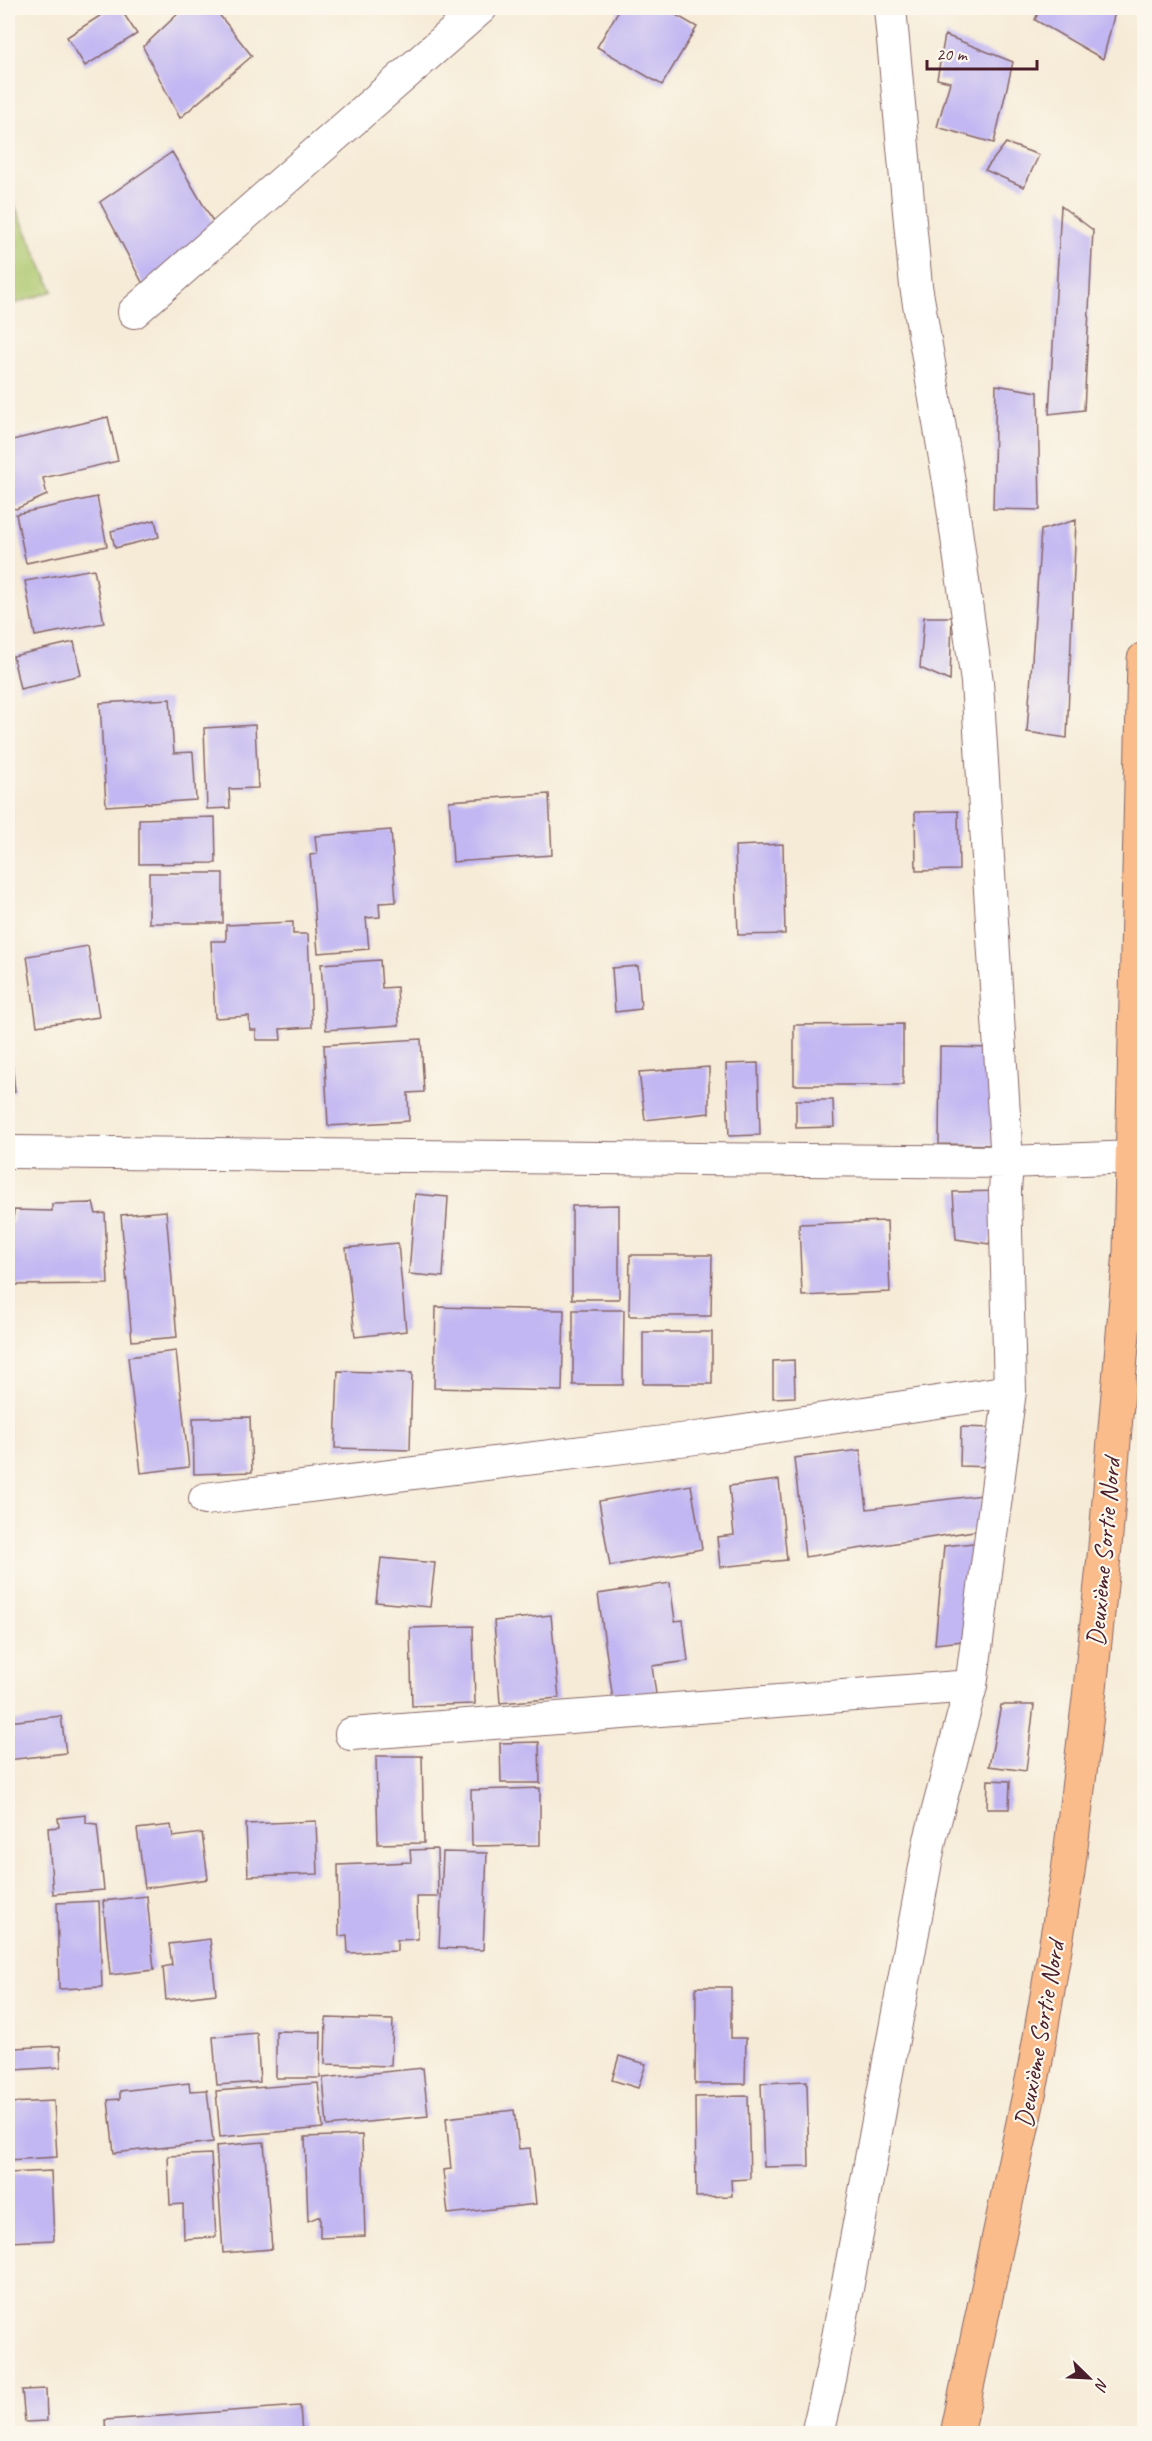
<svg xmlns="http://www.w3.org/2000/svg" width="1152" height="2441" font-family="Caveat,sans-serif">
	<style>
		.green { fill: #adc76d; stroke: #7c734c; stroke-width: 1.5 }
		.building { fill: #c2b7f2 }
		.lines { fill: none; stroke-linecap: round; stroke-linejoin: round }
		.street-casing { stroke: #866667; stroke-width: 34 }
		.primary-casing { stroke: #866667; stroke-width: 35 }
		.street { stroke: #fff; stroke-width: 32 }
		.primary { stroke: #f9bc8a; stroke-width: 33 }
		.labels { text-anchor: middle; stroke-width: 4.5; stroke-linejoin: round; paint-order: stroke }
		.street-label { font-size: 26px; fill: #4a1f2b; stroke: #fbf7ec }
	</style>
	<rect width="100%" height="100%" fill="#fbf7ec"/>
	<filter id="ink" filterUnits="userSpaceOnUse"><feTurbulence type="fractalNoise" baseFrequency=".0167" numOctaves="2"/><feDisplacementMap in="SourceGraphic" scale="12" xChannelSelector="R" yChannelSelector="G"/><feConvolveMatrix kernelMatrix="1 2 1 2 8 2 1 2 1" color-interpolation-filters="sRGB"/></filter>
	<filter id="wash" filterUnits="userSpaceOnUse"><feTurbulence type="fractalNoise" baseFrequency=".008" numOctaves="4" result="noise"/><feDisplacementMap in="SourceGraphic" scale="24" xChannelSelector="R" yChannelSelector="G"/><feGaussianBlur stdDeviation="1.35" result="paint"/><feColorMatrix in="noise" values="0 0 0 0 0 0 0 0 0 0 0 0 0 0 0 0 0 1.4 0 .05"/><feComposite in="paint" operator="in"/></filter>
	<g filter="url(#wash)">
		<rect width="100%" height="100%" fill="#f6ebd7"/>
		<path class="green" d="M8 191 53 291 8 306Z"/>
		<g id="blocks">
			<path class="building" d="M112 8H120L137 34 85 66 67 37Z
				M184 8H214L252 56 180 118 143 47Z
				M620 8H664L697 27 662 85 597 47Z
				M1040 8H1116L1103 59 1035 20Z
				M945 35 1013 62 994 143 937 127 950 82 937 79Z
				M1006 143 1039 155 1024 187 985 170Z
				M172 152 221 235 144 286 100 202Z
				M1061 206 1093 230 1084 410 1049 414Z
				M996 385 1038 392 1040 510 993 509Z
				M108 417 118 461 43 478 47 495 16 509 8 507V441Z
				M97 497 107 546 26 563 16 514Z
				M155 520 159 537 115 548 111 531Z
				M1076 520 1067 738 1027 732 1041 530Z
				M94 569 104 623 35 636 25 581Z
				M924 617H952L950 681 920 668Z
				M74 642 81 675 20 689 13 656Z
				M170 699 174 753 193 752 196 800 106 806 100 703Z
				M255 725 258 788 229 789 230 808 207 809 204 728Z
				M549 794 552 855 453 862 449 801Z
				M958 811 959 870 916 871 915 812Z
				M215 817 216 863 139 864V819Z
				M391 830 396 902 379 903 380 917 366 918 369 949 318 953 310 855 317 854 315 836Z
				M783 844 785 934 738 935 735 846Z
				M149 873H223V923H149Z
				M293 922V934H308L312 1027 280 1029 281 1040H256V1030H250L249 1016 215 1018 211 941H226V925Z
				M88 946 99 1017 37 1026 27 956Z
				M380 960 382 988 397 987 399 1025 326 1030 321 964Z
				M638 966 641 1009 615 1012 612 968Z
				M903 1024V1085H794V1025Z
				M421 1039 424 1092 408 1093 409 1121 328 1126 324 1045Z
				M940 1047 999 1048 997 1145 939 1144Z
				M8 1052H11L15 1092 8 1093Z
				M758 1063 760 1135 729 1136 726 1064Z
				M709 1067V1113L645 1120 639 1072Z
				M796 1100H833L834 1127 796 1128Z
				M1005 1191 989 1244 956 1239 953 1192Z
				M415 1194 448 1197 443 1277 409 1274Z
				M93 1203 96 1214 105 1213 108 1284 8 1285V1223L13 1222 14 1210 52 1211V1204Z
				M619 1205V1299H572V1206Z
				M166 1211 177 1337 132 1341 121 1215Z
				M887 1221 890 1292 802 1296 799 1224Z
				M398 1243 406 1331 355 1337 346 1248Z
				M630 1255H712L711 1316H629Z
				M436 1307 564 1310 562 1391 434 1388Z
				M573 1310H624L623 1385H573Z
				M643 1332H712V1384H643Z
				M176 1351 189 1467 141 1473 128 1357Z
				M794 1360 795 1397 773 1398V1361Z
				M338 1371 412 1373 410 1450 335 1448Z
				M250 1417 252 1472 194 1474 193 1418Z
				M961 1427 992 1428V1467L960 1466Z
				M860 1450 867 1509 982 1495 980 1530 805 1557 794 1458Z
				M779 1480 787 1560 720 1567 717 1537 734 1535 729 1486Z
				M691 1485 702 1549 610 1566 599 1501Z
				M983 1542 972 1640 935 1644 944 1546Z
				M381 1558 435 1563 430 1607 376 1602Z
				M670 1583 675 1621 683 1620 688 1661 652 1666 656 1694 613 1700 598 1594Z
				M551 1615 559 1698 500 1703 494 1621Z
				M473 1626 475 1704 412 1706 410 1628Z
				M1001 1705H1034L1026 1771 989 1766Z
				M61 1716 66 1753 8 1760V1722Z
				M539 1742 540 1783H501L500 1743Z
				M376 1756H422L424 1843 378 1844Z
				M988 1780 1010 1781 1009 1809H987Z
				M540 1788V1845L472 1846 471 1790Z
				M86 1815V1823L97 1824 104 1890 53 1894 48 1828 59 1827 58 1818Z
				M316 1821 318 1874 248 1876 246 1824Z
				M171 1825 173 1837 202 1833 208 1879 145 1888 137 1829Z
				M437 1849 438 1897H417L418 1939 397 1940V1951L348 1953 347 1935 339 1936 338 1865 411 1862 410 1850Z
				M443 1852 487 1853 483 1950 439 1948Z
				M147 1896 154 1970 110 1975 103 1901Z
				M99 1901 102 1987 59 1989 57 1903Z
				M210 1939 216 1994 166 2000 163 1967 172 1965 169 1944Z
				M696 1987H731V2038H746L745 2084H695Z
				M326 2018 393 2020 391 2066 325 2064Z
				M276 2031 321 2032 320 2078H276Z
				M257 2033 260 2082 217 2085 213 2037Z
				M60 2046 61 2067 15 2070 14 2048Z
				M619 2056 646 2064 638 2088 612 2080Z
				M423 2068 428 2116 327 2126 323 2078Z
				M807 2081 809 2166 764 2167 761 2083Z
				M189 2083 190 2091 207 2090 213 2142 114 2153 108 2100 120 2099V2091Z
				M318 2083 323 2128 220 2137 216 2091Z
				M748 2096 750 2179 731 2180 732 2196 696 2197 695 2097Z
				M54 2101 57 2157 8 2160V2103Z
				M514 2110 519 2149 530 2148 536 2204 448 2214 443 2170 451 2169 446 2118Z
				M362 2135 365 2236 320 2238V2216L308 2221 305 2137Z
				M264 2142 272 2249 223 2253 216 2146Z
				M211 2154 216 2237 184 2239 183 2204 170 2205 168 2156Z
				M51 2171 54 2240 8 2242V2173Z
				M46 2389 47 2421 25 2422 22 2390Z
				M300 2406 302 2434H106L105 2420Z"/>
		</g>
	</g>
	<g filter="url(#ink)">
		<use href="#blocks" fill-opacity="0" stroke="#866667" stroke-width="1.5"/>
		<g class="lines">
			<defs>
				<path id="street" d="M134 312 481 8
					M8 1152 1007 1162 1133 1157
					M205 1499 704 1437 1010 1391
					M351 1734 971 1686
					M817 2434 831 2375 930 1840 971 1686 1010 1391 1005 1191 1007 1162 977 682 951 494 916 286 890 8"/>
				<path id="primary" d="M957 2434 1035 2066 1068 1872 1089 1698 1105 1547 1130 1251 1144 659"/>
			</defs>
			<use href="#street" class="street-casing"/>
			<use href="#primary" class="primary-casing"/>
			<use href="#street" class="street"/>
			<use href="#primary" class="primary"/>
		</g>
	</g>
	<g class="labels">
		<g class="street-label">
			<text transform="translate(1103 1552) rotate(-85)" y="9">Deuxième Sortie Nord</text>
			<text transform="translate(1039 2034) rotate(-80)" y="9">Deuxième Sortie Nord</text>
		</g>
	</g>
	<rect width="1152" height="2441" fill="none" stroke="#fbf7ec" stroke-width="30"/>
	<g transform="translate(1089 2378) rotate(114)" stroke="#fbf7ec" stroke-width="4.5" paint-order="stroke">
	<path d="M0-4.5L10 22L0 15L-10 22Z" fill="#4a1f2b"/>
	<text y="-9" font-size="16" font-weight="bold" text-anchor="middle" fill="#4a1f2b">N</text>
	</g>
	<path d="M927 60v9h110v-9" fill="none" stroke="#4a1f2b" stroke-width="3"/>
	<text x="936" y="60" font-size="18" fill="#4a1f2b" stroke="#fbf7ec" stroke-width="4.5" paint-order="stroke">20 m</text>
</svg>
